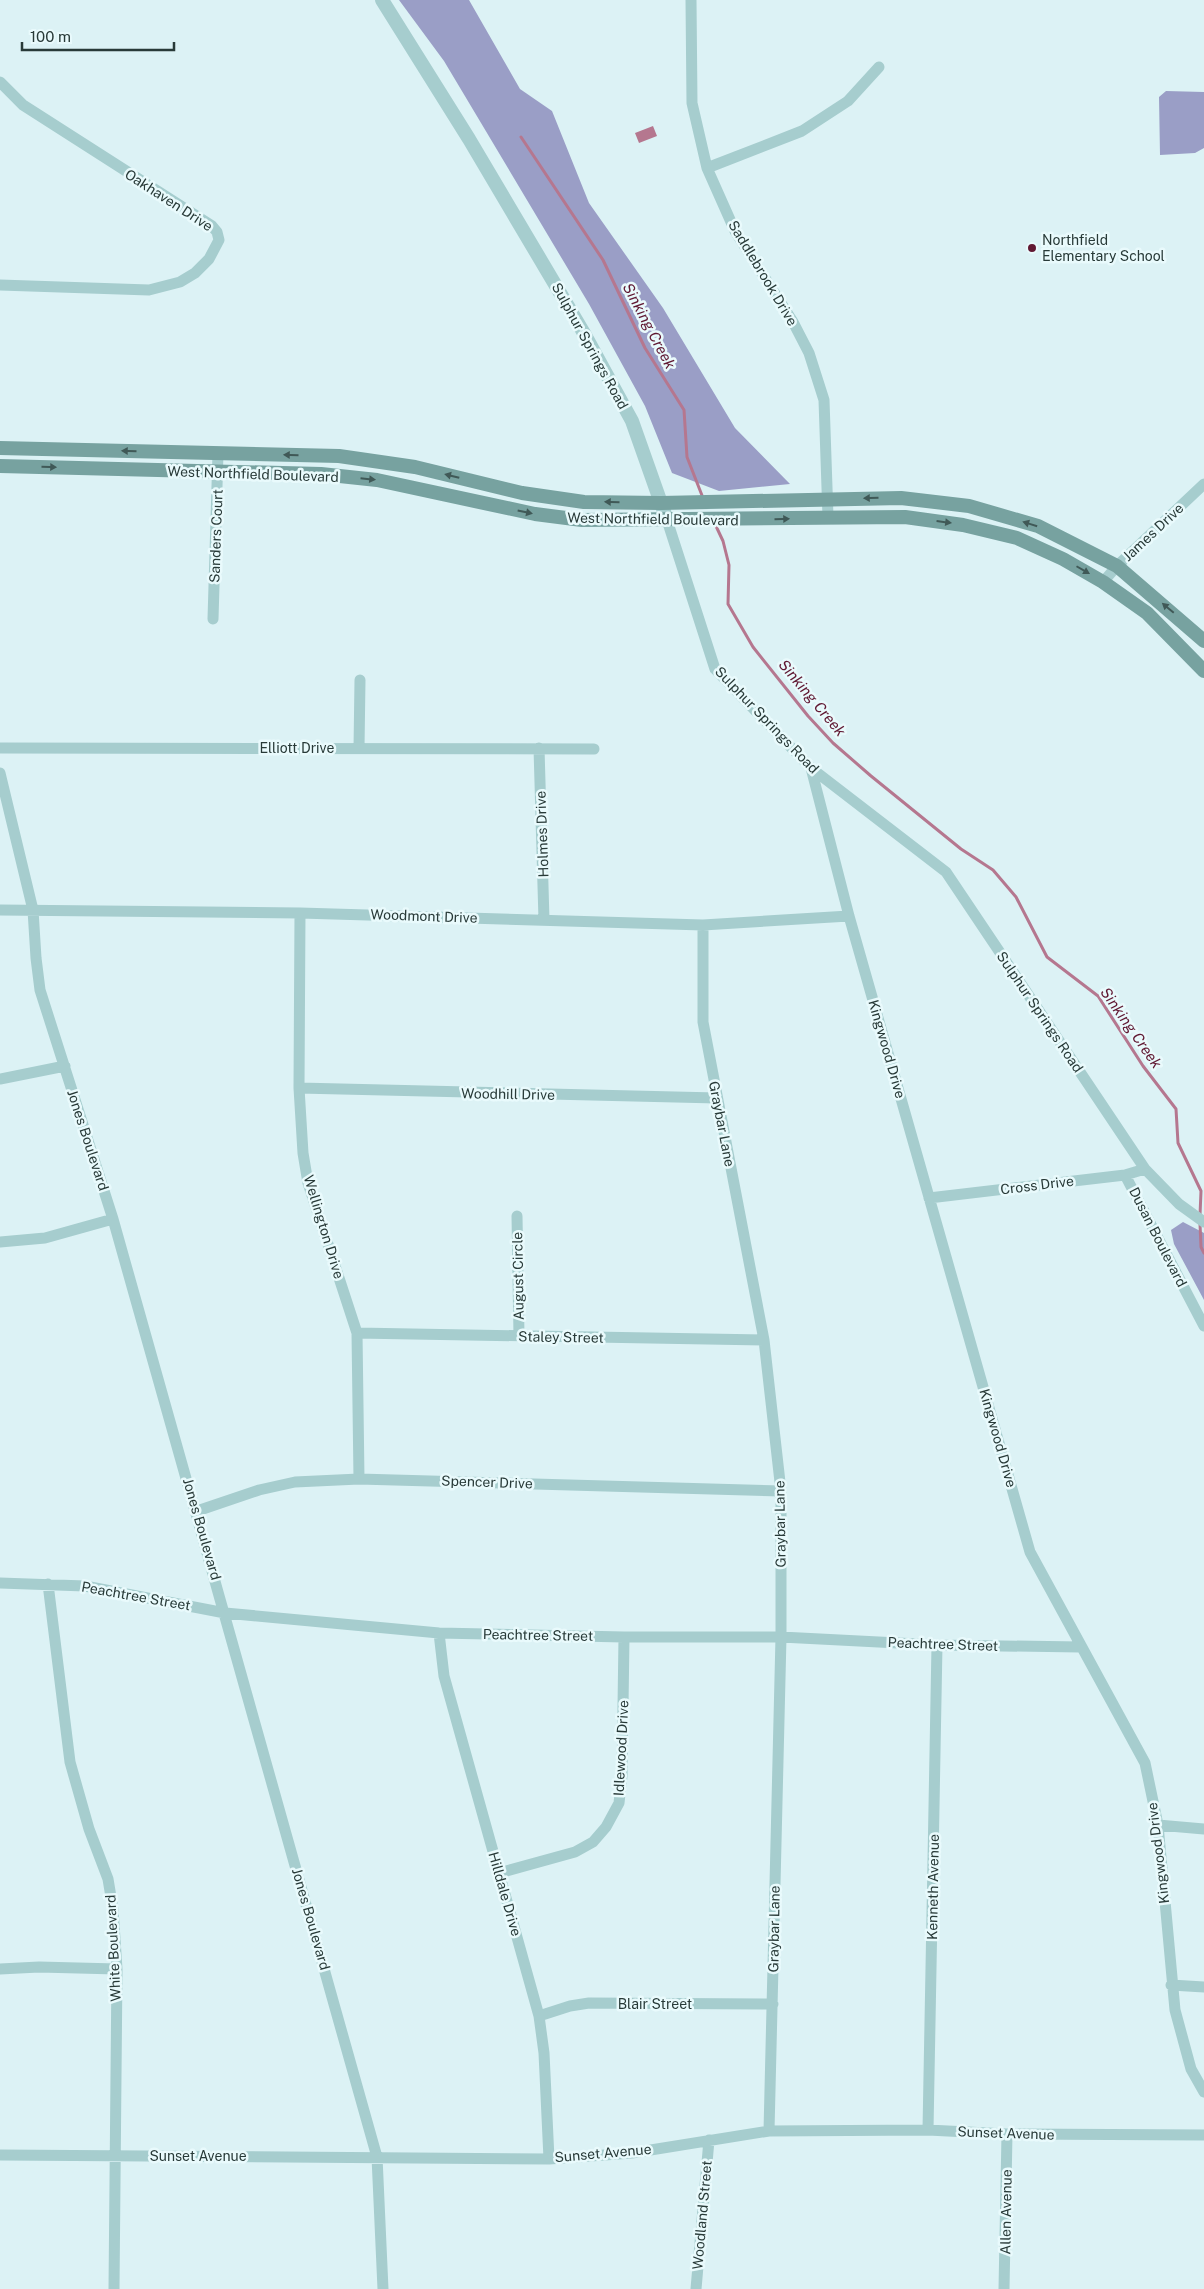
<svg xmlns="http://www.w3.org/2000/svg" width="1204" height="2289" font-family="'Public Sans',sans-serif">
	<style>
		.green { fill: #9a9ec6 }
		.water { fill: #b5778f }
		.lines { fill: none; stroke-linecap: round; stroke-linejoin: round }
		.stream { stroke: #b5778f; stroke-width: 3 }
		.minor { stroke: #a6cdce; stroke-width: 11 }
		.tertiary { stroke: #a6cdce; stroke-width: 14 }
		.secondary { stroke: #77a2a0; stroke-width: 14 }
		.oneway { fill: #405957 }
		.poi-dot { fill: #601832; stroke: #e9fafc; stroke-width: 2 }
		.labels { text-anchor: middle; stroke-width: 5; stroke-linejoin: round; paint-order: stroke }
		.street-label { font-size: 14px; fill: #283a38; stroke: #e9fafc }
		.poi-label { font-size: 14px; fill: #283a38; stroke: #e9fafc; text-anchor: start }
		.water-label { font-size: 15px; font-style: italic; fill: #601832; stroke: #e9fafc }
	</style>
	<rect width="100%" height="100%" fill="#dcf2f5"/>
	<path class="green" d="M399 0H469L520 89 552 111 589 203 663 308 735 428 790 484 719 491 672 473 645 406 589 304 444 61Z
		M1166 91 1204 92V148L1195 153 1160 155 1159 97Z
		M1183 1222 1204 1233V1300L1174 1244 1171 1230Z"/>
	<path class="water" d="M653 126 657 136 639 143 635 133Z"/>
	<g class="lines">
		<path class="stream" d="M521 137 603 260 645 348 684 410 687 457 703 498
			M715 524 723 541 729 565 728 604 753 647 808 716 833 743 871 776 961 849 993 870 1016 897 1047 957 1098 996 1143 1066 1176 1109 1178 1143 1201 1191 1200 1215
			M1200 1224 1201 1247 1204 1253"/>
		<path class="minor" d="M691 0 692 103 707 168 735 231 793 322 809 353 824 400 828 517
			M0 82 23 105 212 226 217 232 219 240 209 259 195 273 180 282 149 290 0 285
			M707 168 802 131 848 101 879 67
			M667 520 715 669 811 768 946 872 1145 1169 1179 1204 1204 1222
			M1103 582 1117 566 1204 484
			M213 619 218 453
			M0 748 594 749
			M359 748 360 680
			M539 748 544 920
			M811 768 849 916 1030 1552 1145 1763 1158 1825 1175 2010 1191 2069 1204 2092
			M0 773 33 910 36 958 40 990 113 1219 377 2157 383 2289
			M0 910 300 913 703 925 849 916
			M300 913 299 1088 303 1153 308 1183 357 1333 359 1479
			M703 925V1022L764 1340 781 1491V1637L769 2131
			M0 1079 65 1066
			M299 1088 717 1098
			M1125 1175 1204 1326
			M929 1198 1125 1175 1145 1169
			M517 1216 519 1336
			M0 1242 45 1238 113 1219
			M357 1333 764 1340
			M197 1511 259 1490 295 1482 359 1479 781 1491
			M0 1583 85 1586 225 1613 439 1633 624 1637H781L937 1645 1080 1647
			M48 1584 70 1762 89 1829 108 1879 113 1909 117 1969 114 2289
			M439 1633 444 1676 539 2016 544 2053 549 2159
			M1158 1825 1204 1829
			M499 1873 575 1852 593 1842 606 1827 619 1803 622 1776 624 1637
			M0 1969 39 1967 117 1969
			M1171 1985 1204 1987
			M539 2016 570 2006 589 2003 773 2004
			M928 2130 937 1645
			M0 2155 549 2159 632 2153 769 2131 928 2130 1007 2134 1204 2135
			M696 2289 709 2140
			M1004 2289 1007 2134"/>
		<path class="tertiary" d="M382 0 469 139 585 335 632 421 667 520"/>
		<path class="secondary" d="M0 448 339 456 415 467 522 493 584 502 661 503 901 498 969 506 1038 526 1117 566 1204 641
			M0 466 321 474 377 480 535 514 582 520 905 517 963 525 1017 538 1063 559 1103 582 1147 613 1204 671"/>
	</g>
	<defs><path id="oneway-solid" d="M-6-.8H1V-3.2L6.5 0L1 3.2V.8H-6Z" transform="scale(1.25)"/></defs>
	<g class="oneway">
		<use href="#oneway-solid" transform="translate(129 451) rotate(-179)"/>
		<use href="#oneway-solid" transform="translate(291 455) rotate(-179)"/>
		<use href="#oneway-solid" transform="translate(49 467) rotate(2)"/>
		<use href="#oneway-solid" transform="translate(452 476) rotate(-166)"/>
		<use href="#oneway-solid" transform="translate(368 479) rotate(6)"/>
		<use href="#oneway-solid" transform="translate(871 498) rotate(179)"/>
		<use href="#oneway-solid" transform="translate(612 502) rotate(-179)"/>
		<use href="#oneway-solid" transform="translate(525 512) rotate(12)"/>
		<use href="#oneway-solid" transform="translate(782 519) rotate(-2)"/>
		<use href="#oneway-solid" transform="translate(944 522) rotate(7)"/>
		<use href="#oneway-solid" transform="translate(1030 524) rotate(-163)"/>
		<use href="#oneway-solid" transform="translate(1083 570) rotate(30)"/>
		<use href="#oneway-solid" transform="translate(1168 608) rotate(-140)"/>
	</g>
	<circle class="poi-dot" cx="1032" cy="248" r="5"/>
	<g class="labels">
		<g class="street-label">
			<text transform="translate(169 200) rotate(33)" y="5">Oakhaven Drive</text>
			<text transform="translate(763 273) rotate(59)" y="5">Saddlebrook Drive</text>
			<text transform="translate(590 346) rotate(61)" y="5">Sulphur Springs Road</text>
			<text transform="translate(253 474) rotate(2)" y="5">West Northfield Boulevard</text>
			<text transform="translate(653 519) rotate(1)" y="5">West Northfield Boulevard</text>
			<text transform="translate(1153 532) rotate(-43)" y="5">James Drive</text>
			<text transform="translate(216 536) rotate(-88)" y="5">Sanders Court</text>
			<text transform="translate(767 720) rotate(46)" y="5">Sulphur Springs Road</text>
			<text x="297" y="753">Elliott Drive</text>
			<text transform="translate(542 834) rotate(-92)" y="5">Holmes Drive</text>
			<text transform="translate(424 916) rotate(2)" y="5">Woodmont Drive</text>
			<text transform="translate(1040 1012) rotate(56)" y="5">Sulphur Springs Road</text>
			<text transform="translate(887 1049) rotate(74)" y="5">Kingwood Drive</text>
			<text transform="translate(508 1094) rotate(1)" y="5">Woodhill Drive</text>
			<text transform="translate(722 1124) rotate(79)" y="5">Graybar Lane</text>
			<text transform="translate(88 1140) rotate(72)" y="5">Jones Boulevard</text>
			<text transform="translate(1037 1185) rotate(-7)" y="5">Cross Drive</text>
			<text transform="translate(324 1227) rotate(73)" y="5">Wellington Drive</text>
			<text transform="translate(1158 1237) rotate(63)" y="5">Dusan Boulevard</text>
			<text transform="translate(518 1276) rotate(-91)" y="5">August Circle</text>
			<text transform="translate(561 1337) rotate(1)" y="5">Staley Street</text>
			<text transform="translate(998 1438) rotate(74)" y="5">Kingwood Drive</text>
			<text transform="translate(487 1482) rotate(2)" y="5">Spencer Drive</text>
			<text transform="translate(780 1524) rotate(-91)" y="5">Graybar Lane</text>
			<text transform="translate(202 1529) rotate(74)" y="5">Jones Boulevard</text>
			<text transform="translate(136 1596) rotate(10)" y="5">Peachtree Street</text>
			<text transform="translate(538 1635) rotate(1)" y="5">Peachtree Street</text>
			<text transform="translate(943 1644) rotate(2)" y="5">Peachtree Street</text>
			<text transform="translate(621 1748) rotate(-87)" y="5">Idlewood Drive</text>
			<text transform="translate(1158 1853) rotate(-97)" y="5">Kingwood Drive</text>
			<text transform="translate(933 1887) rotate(-89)" y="5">Kenneth Avenue</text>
			<text transform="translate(505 1894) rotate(74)" y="5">Hilldale Drive</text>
			<text transform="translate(311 1919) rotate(74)" y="5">Jones Boulevard</text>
			<text transform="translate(774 1929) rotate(-89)" y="5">Graybar Lane</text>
			<text transform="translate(113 1948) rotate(-93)" y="5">White Boulevard</text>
			<text x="655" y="2009">Blair Street</text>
			<text transform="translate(1006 2133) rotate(2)" y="5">Sunset Avenue</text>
			<text transform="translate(603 2153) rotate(-5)" y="5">Sunset Avenue</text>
			<text x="198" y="2161">Sunset Avenue</text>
			<text transform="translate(1006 2212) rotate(-89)" y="5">Allen Avenue</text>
			<text transform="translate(702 2215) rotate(-85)" y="5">Woodland Street</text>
		</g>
		<g class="poi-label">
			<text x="1042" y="245">Northfield<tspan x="1042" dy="16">Elementary School</tspan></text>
		</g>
		<g class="water-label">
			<text transform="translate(649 326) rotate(62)" y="5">Sinking Creek</text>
			<text transform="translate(812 698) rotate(50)" y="5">Sinking Creek</text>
			<text transform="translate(1131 1028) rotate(55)" y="5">Sinking Creek</text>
		</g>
	</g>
	<path d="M22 42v8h152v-8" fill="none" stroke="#283a38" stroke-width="2.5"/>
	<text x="30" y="42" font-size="15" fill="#283a38" stroke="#e9fafc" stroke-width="4" paint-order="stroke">100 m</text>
</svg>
